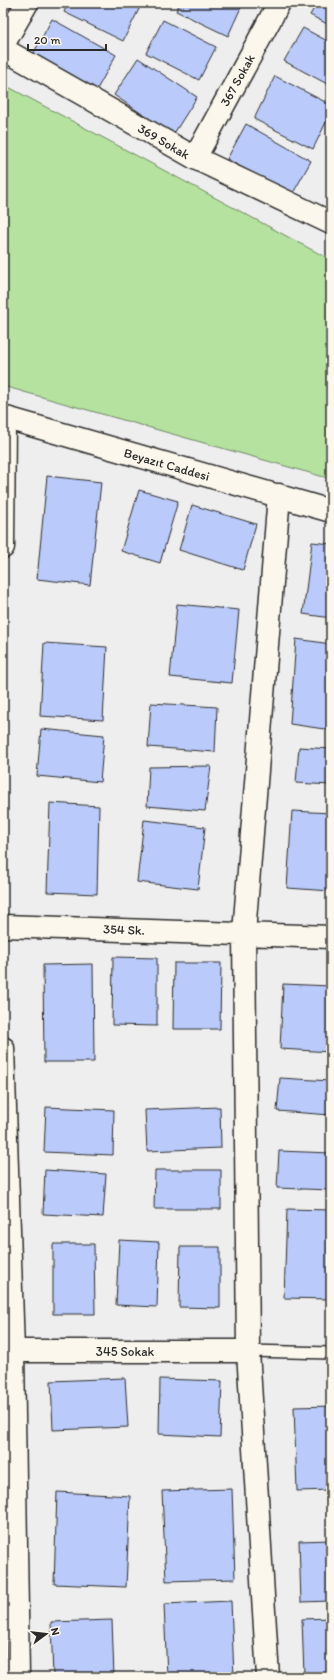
<svg xmlns="http://www.w3.org/2000/svg" width="334" height="1680" font-family="Itim,sans-serif">
	<style>
		.green { fill: #b5e29f; stroke: #708665 }
		.building { fill: #bacbfb; stroke: #2b2b2b }
		.lines { fill: none; stroke-linecap: round; stroke-linejoin: round }
		.lane-casing { stroke: #2b2b2b; stroke-width: 14 }
		.street-casing { stroke: #2b2b2b; stroke-width: 25 }
		.secondary-casing { stroke: #2b2b2b; stroke-width: 25 }
		.lane { stroke: #fbf7ec; stroke-width: 11 }
		.street { stroke: #fbf7ec; stroke-width: 22 }
		.secondary { stroke: #fbf7ec; stroke-width: 22 }
		.labels { text-anchor: middle; stroke-width: 3; stroke-linejoin: round; paint-order: stroke }
		.street-label { font-size: 13px; fill: #2b2b2b; stroke: #fbf7ec }
	</style>
	<rect width="100%" height="100%" fill="#eeeeef"/>
	<filter id="ink" filterUnits="userSpaceOnUse"><feTurbulence type="fractalNoise" baseFrequency=".025" numOctaves="2"/><feDisplacementMap in="SourceGraphic" scale="8" xChannelSelector="R" yChannelSelector="G"/><feConvolveMatrix kernelMatrix="1 2 1 2 8 2 1 2 1" color-interpolation-filters="sRGB"/></filter>
	<g filter="url(#ink)">
		<path class="green" d="M3 84 331 260V479L3 386Z"/>
		<path class="building" d="M68 3H142L123 41 64 12Z
			M180 3H243L228 36 176 11Z
			M317 3H331V26L310 15Z
			M52 19 116 55 96 91 32 56Z
			M163 20 216 47 199 80 146 53Z
			M303 28 331 43V86L284 61Z
			M138 58 197 97 173 135 114 95Z
			M275 76 331 105V112L313 149 254 119Z
			M246 124 311 161 292 195 227 159Z
			M47 476 101 482 90 585 37 579Z
			M139 490 178 501 160 563 121 551Z
			M192 505 256 524 243 570 179 550Z
			M312 542 331 544V618L303 614Z
			M177 604 239 610 232 683 170 677Z
			M296 639 331 644V730L290 724Z
			M44 643 107 647 103 720 40 716Z
			M151 703 217 707 215 752 148 747Z
			M41 729 104 735 100 782 37 776Z
			M299 747 331 749V785L296 783Z
			M211 766 205 811 147 806 149 767Z
			M50 803 99 806 97 894 47 892Z
			M292 811 331 813V891L287 888Z
			M144 820 205 827 198 889 137 882Z
			M113 957 157 958V1026L112 1025Z
			M174 963H221L220 1029H173Z
			M93 964 94 1062H44L43 965Z
			M283 984 331 986V1052L280 1049Z
			M280 1078 331 1081V1115L277 1111Z
			M46 1107 114 1110 113 1155 44 1152Z
			M220 1107 221 1148 147 1151 145 1110Z
			M279 1151 331 1153V1190L277 1188Z
			M45 1170 106 1174 103 1217 43 1214Z
			M155 1170H221V1209H154Z
			M287 1209 331 1210 330 1299 284 1298Z
			M119 1240 159 1242 157 1307 116 1305Z
			M53 1244H94L95 1314H53Z
			M180 1247H220V1308L179 1307Z
			M125 1378 128 1427 53 1430 51 1381Z
			M160 1379 222 1381 220 1437 159 1434Z
			M331 1406V1490L297 1491 294 1407Z
			M232 1489 235 1579 166 1581 162 1491Z
			M57 1492 130 1496 126 1587 54 1584Z
			M331 1540V1601L301 1602 299 1541Z
			M231 1601 234 1677H167L164 1604Z
			M331 1618V1674L304 1675 302 1619Z
			M112 1620 114 1677H53L51 1622Z"/>
		<g class="lines">
			<defs>
				<path id="lane" d="M248 1351 331 1353"/>
				<path id="street" d="M3 45 27 3
					M3 49 195 158 331 223
					M195 158 279 3
					M3 547 4 418
					M3 926 331 937
					M3 1048 13 1351 18 1677
					M3 1351H248
					M268 1677 248 1351 244 933 279 495"/>
				<path id="secondary" d="M3 417 331 511"/>
			</defs>
			<use href="#lane" class="lane-casing"/>
			<use href="#street" class="street-casing"/>
			<use href="#secondary" class="secondary-casing"/>
			<use href="#lane" class="lane"/>
			<use href="#street" class="street"/>
			<use href="#secondary" class="secondary"/>
		</g>
	</g>
	<g class="labels">
		<g class="street-label">
			<text transform="translate(237 80) rotate(-61)" y="5">367 Sokak</text>
			<text transform="translate(164 141) rotate(30)" y="5">369 Sokak</text>
			<text transform="translate(167 464) rotate(16)" y="5">Beyazıt Caddesi</text>
			<text transform="translate(124 929) rotate(2)" y="5">354 Sk.</text>
			<text x="125" y="1356">345 Sokak</text>
		</g>
	</g>
	<rect width="334" height="1680" fill="none" stroke="#fbf7ec" stroke-width="16"/>
	<rect x="8" y="8" width="318" height="1664" fill="none" stroke="#2b2b2b" stroke-width="1.5" filter="url(#ink)"/>
	<g transform="translate(46 1634) rotate(75)" stroke="#fbf7ec" stroke-width="3" paint-order="stroke">
	<path d="M0-3L7 15L0 10L-7 15Z" fill="#2b2b2b"/>
	<text y="-6" font-size="11" font-weight="bold" text-anchor="middle" fill="#2b2b2b">N</text>
	</g>
	<path d="M28 44v6h78v-6" fill="none" stroke="#2b2b2b" stroke-width="2"/>
	<text x="34" y="44" font-size="12" fill="#2b2b2b" stroke="#fbf7ec" stroke-width="3" paint-order="stroke">20 m</text>
</svg>
